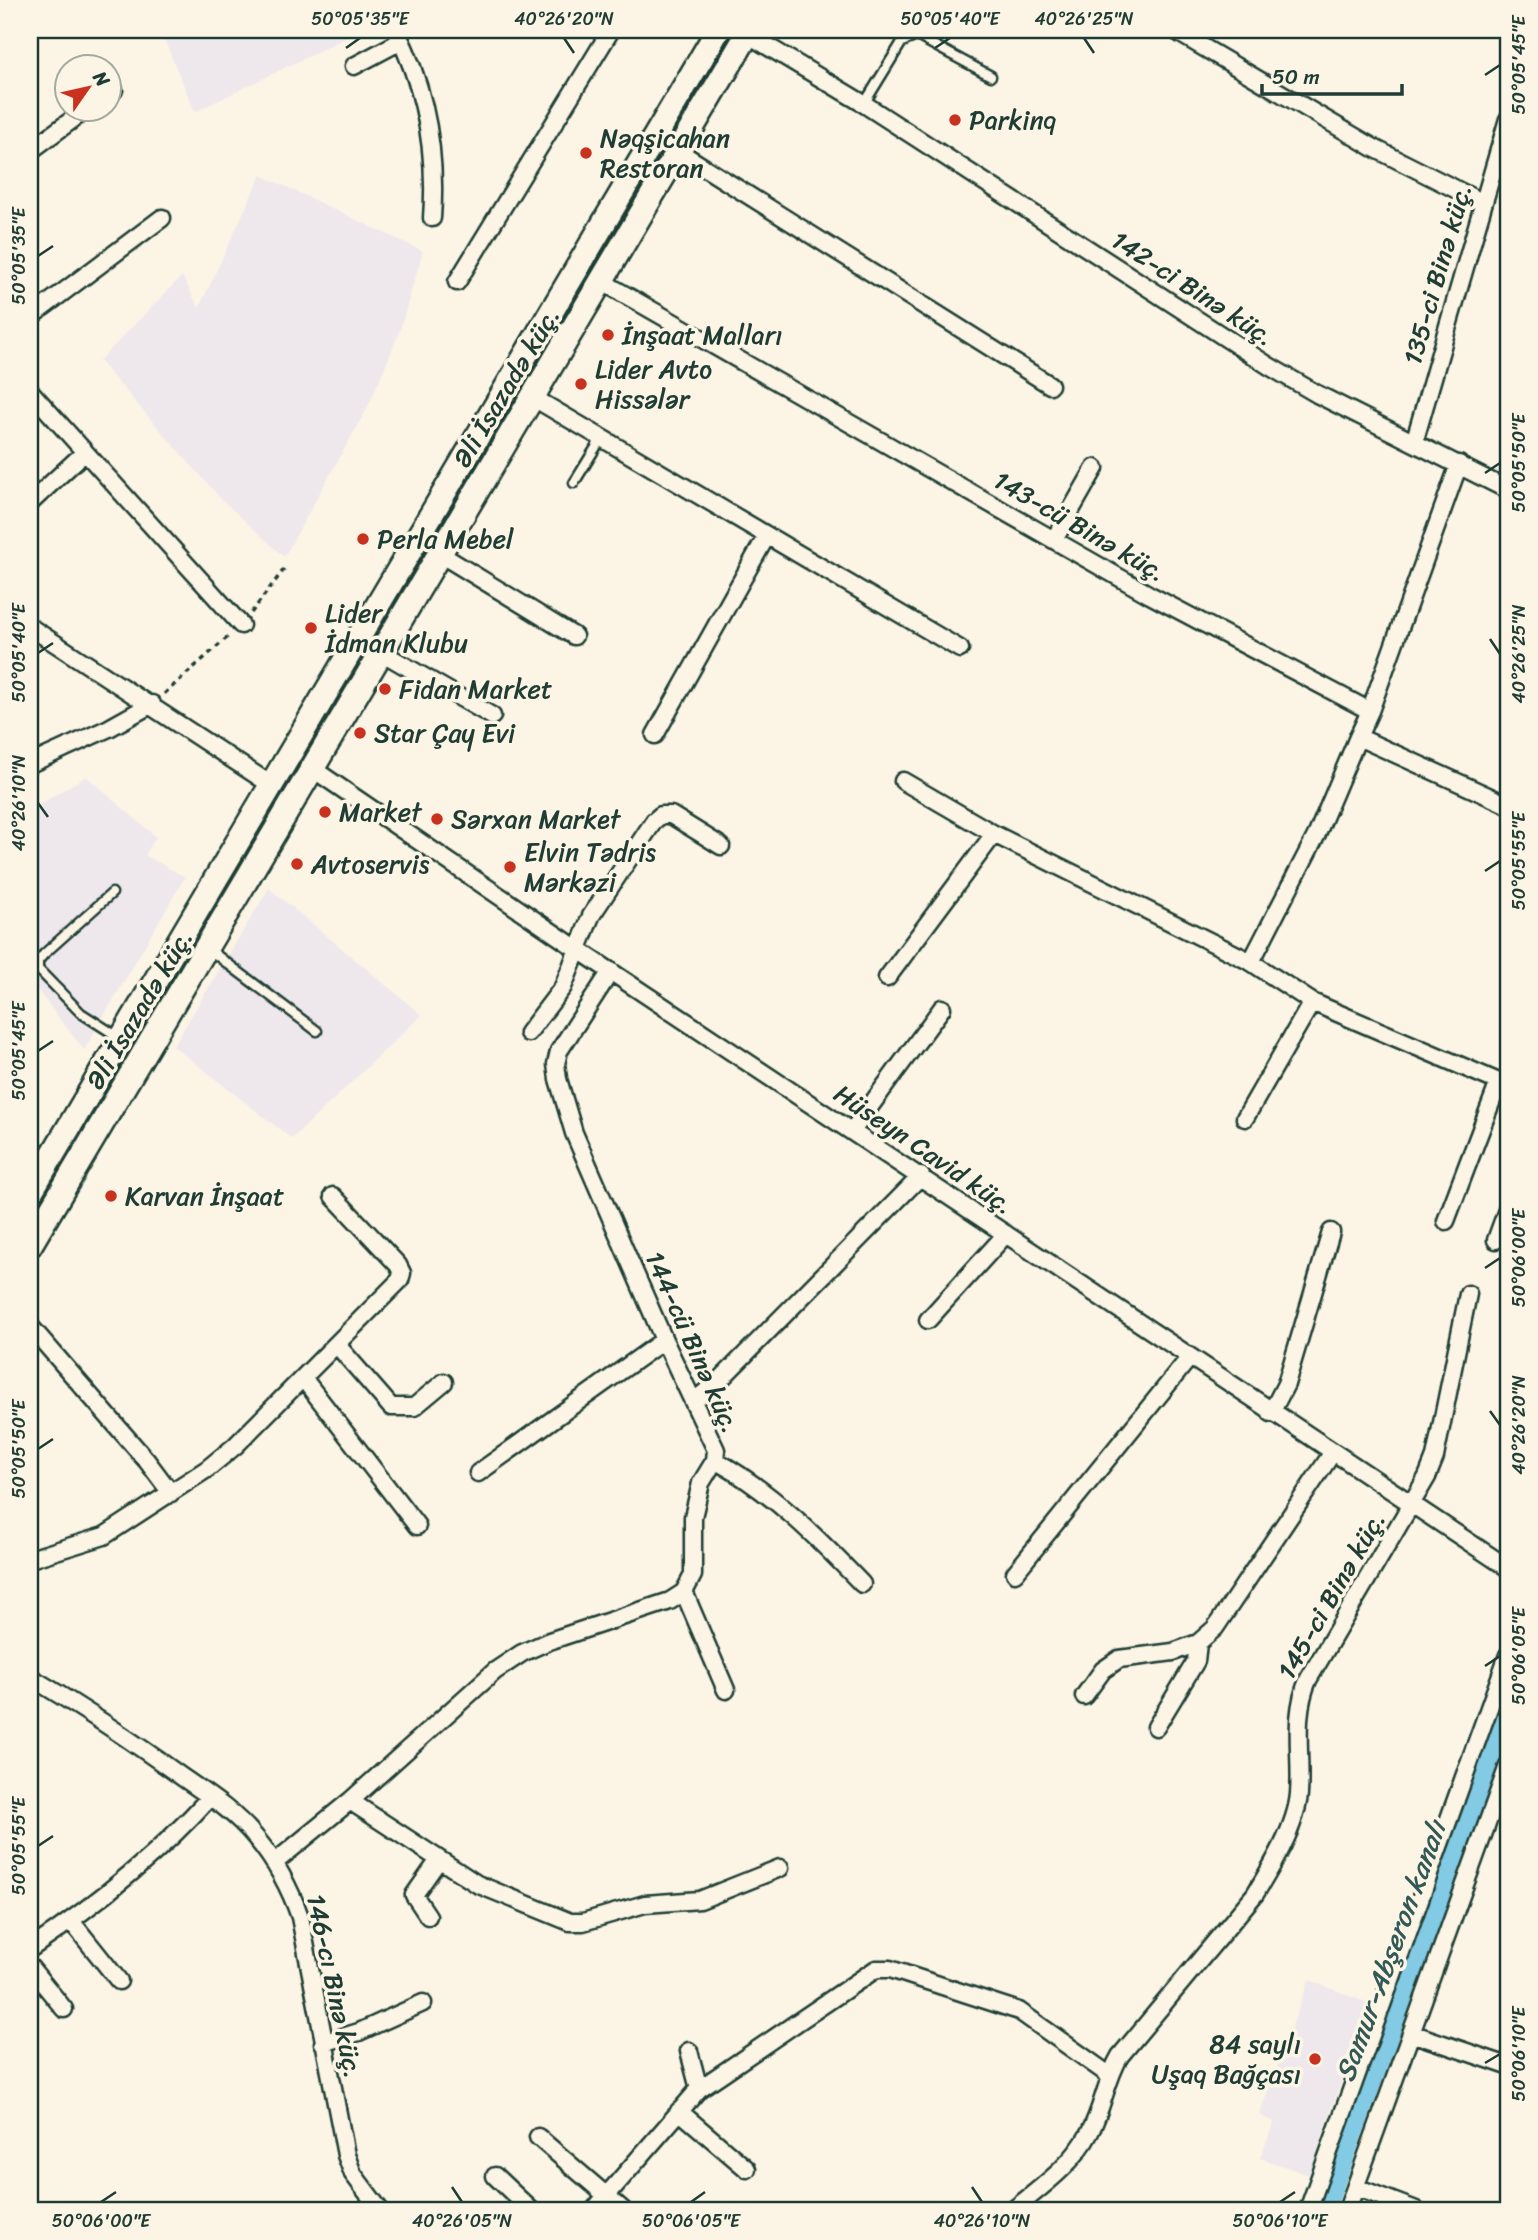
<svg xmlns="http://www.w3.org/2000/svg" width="1538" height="2240" font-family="Sriracha,sans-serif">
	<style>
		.built { fill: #eee8ec }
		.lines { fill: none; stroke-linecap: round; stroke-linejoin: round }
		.canal { stroke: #83cae5; stroke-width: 19 }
		.service-casing { stroke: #1f3d34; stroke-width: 13 }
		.minor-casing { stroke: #1f3d34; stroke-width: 21 }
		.secondary-casing { stroke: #1f3d34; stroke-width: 28 }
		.path { stroke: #1f3d34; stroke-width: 3.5; stroke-dasharray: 5 5; stroke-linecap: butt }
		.service { stroke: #fcf5e5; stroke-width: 8 }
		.minor { stroke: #fcf5e5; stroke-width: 16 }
		.secondary { stroke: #fcf5e5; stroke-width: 23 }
		.ticks { fill: none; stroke: #1f3d34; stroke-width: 2.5 }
		.poi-dot { fill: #c8321e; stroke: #fcf5e5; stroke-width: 2.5 }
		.labels { text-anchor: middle; stroke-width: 7; stroke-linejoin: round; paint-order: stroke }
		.poi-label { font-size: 26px; fill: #1f3d34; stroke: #fcf5e5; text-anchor: start }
		.street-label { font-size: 26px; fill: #1f3d34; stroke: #fcf5e5 }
		.water-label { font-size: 28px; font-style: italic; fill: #335957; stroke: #fcf5e5 }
		.neatline { fill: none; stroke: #1f3d34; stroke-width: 2.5 }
		.ticks-label { font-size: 18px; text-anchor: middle; fill: #1f3d34 }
	</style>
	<rect width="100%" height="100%" fill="#fcf5e5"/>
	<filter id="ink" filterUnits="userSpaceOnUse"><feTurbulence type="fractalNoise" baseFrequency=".0143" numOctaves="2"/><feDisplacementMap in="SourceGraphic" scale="14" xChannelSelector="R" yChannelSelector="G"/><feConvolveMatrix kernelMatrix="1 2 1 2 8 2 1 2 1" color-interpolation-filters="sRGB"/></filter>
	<g filter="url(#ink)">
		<path class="built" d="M160 30H362L195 112Z
			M261 175 423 251 399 333 368 407 284 557 222 500 99 361 182 276 199 308Z
			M86 776 156 837 145 855 185 877 84 1050 30 981V810Z
			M269 888 422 1015 292 1139 173 1046Z
			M1309 1980 1368 2003 1309 2175 1260 2158 1274 2122 1259 2115Z"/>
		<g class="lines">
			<path class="canal" d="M1325 2210 1508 1711"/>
			<defs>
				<path id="service" d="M864 104 902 42 917 36 991 76
					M574 483 601 439
					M112 893 44 954 38 961V969L81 1013 120 1038
					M207 948 317 1031"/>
				<path id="minor" d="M396 30C426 90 437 151 432 218
					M1174 30 1374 148 1483 203
					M747 34 864 104 1269 366 1317 394 1508 490
					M354 66 401 41
					M108 94 114 90
					M30 151 88 108
					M678 151 1050 385
					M601 281 1150 595 1370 711 1358 737 1508 805
					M457 282 611 30
					M30 317 162 218
					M30 391 241 625
					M532 397 960 649
					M1414 443 1508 119
					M30 503 85 452
					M1054 540 1095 468
					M440 554 574 636
					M30 627 273 786
					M381 652 492 716
					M1370 711 1459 464
					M655 735 766 537
					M30 764 109 728 152 704
					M313 769 577 949 1508 1568
					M903 781 994 834 1251 962 1312 1002 1508 1086
					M1251 962 1317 834 1358 737
					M887 978 994 834
					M528 1033 563 987 591 916 654 821 661 815H671L721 846
					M1245 1118 1312 1002
					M852 1131 942 1008
					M1446 1221 1499 1082
					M1496 1240 1508 1207
					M928 1320 1006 1234
					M30 1326 147 1461 171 1493
					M337 1345 391 1407H414L444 1382
					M303 1378 417 1526
					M694 1401 718 1382 921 1176
					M1271 1413 1286 1384 1331 1232
					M715 1460C773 1493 816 1536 862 1584
					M478 1473 664 1340
					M30 1559 104 1536 207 1469 235 1446 400 1280 402 1273 398 1265 333 1196
					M1015 1573 1190 1357
					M684 1592 726 1690
					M30 1677C83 1708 132 1741 182 1777 208 1795 236 1813 256 1838 276 1862 290 1888 300 1917L346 2155 353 2174 380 2210
					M1084 1696 1103 1670 1119 1659 1173 1652 1198 1643 1215 1628 1333 1452
					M1156 1727 1196 1661 1198 1643
					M350 1801 477 1884 570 1922H583L645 1904 700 1900 780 1868
					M274 1863 350 1801 495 1671 522 1653 549 1641 670 1601 684 1592 693 1575V1517L701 1483 715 1460 716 1450 664 1340 574 1133 558 1079 556 1064 559 1051 611 971
					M428 1916 414 1895 438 1861
					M71 1921 119 1981
					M30 1949C95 1905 157 1856 210 1797
					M30 1967 64 2009
					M1411 2033 1508 2066
					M323 2043 359 2032 423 2003
					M689 2051 699 2089
					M679 2111 747 2169
					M538 2137 623 2210
					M495 2176 531 2210
					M1356 2187 1416 2210
					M594 2210 699 2089 876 1969H890L1019 2011 1109 2075
					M1013 2210C1041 2187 1073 2165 1090 2132 1103 2107 1106 2080 1120 2056L1255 1894C1272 1866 1296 1827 1299 1794 1302 1754 1292 1718 1308 1680L1427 1477 1435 1457 1468 1294
					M1308 2210 1508 1655
					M1347 2210 1508 1766"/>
				<path id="secondary" d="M30 1193 718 30
					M30 1245 750 30"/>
			</defs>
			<use href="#service" class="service-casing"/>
			<use href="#minor" class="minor-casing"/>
			<use href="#secondary" class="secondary-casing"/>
			<path class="path" d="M251 613 285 568
				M164 694 229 636"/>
			<use href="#service" class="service"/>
			<use href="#minor" class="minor"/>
			<use href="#secondary" class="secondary"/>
		</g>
	</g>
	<path class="ticks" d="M564 38 574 53M1084 38 1094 53M346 48 360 38M935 48 950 38M1485 75 1500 65M38 256 53 246M1485 473 1500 463M1490 639 1500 654M38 653 53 643M38 803 48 817M1485 871 1500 861M38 1051 53 1041M1485 1268 1500 1258M1490 1411 1500 1425M38 1449 53 1439M1485 1666 1500 1656M38 1846 53 1836M1485 2063 1500 2054M452 2187 462 2202M972 2187 982 2202M101 2202 116 2192M691 2202 705 2192M1280 2202 1295 2192"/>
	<g class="poi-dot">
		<circle cx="955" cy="120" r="7"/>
		<circle cx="586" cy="153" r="7"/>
		<circle cx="608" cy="335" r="7"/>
		<circle cx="581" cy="384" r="7"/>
		<circle cx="363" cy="539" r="7"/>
		<circle cx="311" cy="628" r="7"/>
		<circle cx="385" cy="689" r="7"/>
		<circle cx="360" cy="733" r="7"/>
		<circle cx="325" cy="812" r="7"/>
		<circle cx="437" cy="819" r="7"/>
		<circle cx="297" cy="864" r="7"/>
		<circle cx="510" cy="867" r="7"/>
		<circle cx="111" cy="1196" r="7"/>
		<circle cx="1315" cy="2059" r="7"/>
	</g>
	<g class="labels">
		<g class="poi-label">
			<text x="969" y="129">Parkinq</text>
			<text x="600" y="147">Nəqşicahan<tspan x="600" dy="30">Restoran</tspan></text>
			<text x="622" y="344">İnşaat Malları</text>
			<text x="595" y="378">Lider Avto<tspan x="595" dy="30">Hissələr</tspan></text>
			<text x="377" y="548">Perla Mebel</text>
			<text x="325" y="622">Lider<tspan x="325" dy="30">İdman Klubu</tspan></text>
			<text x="399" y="698">Fidan Market</text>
			<text x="374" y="742">Star Çay Evi</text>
			<text x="339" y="821">Market</text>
			<text x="451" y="828">Sərxan Market</text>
			<text x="524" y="861">Elvin Tədris<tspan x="524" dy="30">Mərkəzi</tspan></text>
			<text x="311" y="873">Avtoservis</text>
			<text x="125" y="1205">Karvan İnşaat</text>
			<text x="1301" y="2053" text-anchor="end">84 saylı<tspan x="1301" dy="30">Uşaq Bağçası</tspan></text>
		</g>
		<g class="street-label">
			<text transform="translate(1437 274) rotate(-74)" y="9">135-ci Binə küç.</text>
			<text transform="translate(1193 288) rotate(33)" y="9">142-ci Binə küç.</text>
			<text transform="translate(506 387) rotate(-59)" y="9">Əli İsazadə küç.</text>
			<text transform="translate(1080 526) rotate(30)" y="9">143-cü Binə küç.</text>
			<text transform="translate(139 1009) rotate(-59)" y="9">Əli İsazadə küç.</text>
			<text transform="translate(924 1149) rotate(34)" y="9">Hüseyn Cavid küç.</text>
			<text transform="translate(693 1342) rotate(66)" y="9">144-cü Binə küç.</text>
			<text transform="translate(1331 1595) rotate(-60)" y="9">145-ci Binə küç.</text>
			<text transform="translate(335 1986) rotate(78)" y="9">146-cı Binə küç.</text>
		</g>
		<g class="water-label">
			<text transform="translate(1390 1951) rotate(-70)" y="10">Samur-Abşeron kanalı</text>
		</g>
	</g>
	<rect width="1538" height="2240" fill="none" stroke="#fcf5e5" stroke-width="77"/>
	<g transform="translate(88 88) rotate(56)"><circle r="33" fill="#fcf5e5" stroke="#a4ab9e" stroke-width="2"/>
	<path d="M0-5L12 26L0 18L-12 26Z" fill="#c8321e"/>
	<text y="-10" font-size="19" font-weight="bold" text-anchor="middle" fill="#1f3d34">N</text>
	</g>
	<path d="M1262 84v10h140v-10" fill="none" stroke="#1f3d34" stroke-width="3.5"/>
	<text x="1272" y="84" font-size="21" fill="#1f3d34" stroke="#fcf5e5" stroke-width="5" paint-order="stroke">50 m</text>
	<rect x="38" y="38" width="1462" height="2164" class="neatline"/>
	<g class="ticks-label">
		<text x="360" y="25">50°05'35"E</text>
		<text x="564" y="25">40°26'20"N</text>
		<text x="950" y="25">50°05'40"E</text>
		<text x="1084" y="25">40°26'25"N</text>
		<text transform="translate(1519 65) rotate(-90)" y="6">50°05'45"E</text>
		<text transform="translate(19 256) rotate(-90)" y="6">50°05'35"E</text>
		<text transform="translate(1519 463) rotate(-90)" y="6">50°05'50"E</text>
		<text transform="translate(19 653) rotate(-90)" y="6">50°05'40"E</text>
		<text transform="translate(1519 654) rotate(-90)" y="6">40°26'25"N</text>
		<text transform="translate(19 803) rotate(-90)" y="6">40°26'10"N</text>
		<text transform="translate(1519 861) rotate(-90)" y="6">50°05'55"E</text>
		<text transform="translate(19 1051) rotate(-90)" y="6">50°05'45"E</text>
		<text transform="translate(1519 1258) rotate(-90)" y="6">50°06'00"E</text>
		<text transform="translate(1519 1425) rotate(-90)" y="6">40°26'20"N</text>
		<text transform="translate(19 1449) rotate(-90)" y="6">50°05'50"E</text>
		<text transform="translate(1519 1656) rotate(-90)" y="6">50°06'05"E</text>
		<text transform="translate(19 1846) rotate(-90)" y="6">50°05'55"E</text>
		<text transform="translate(1519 2054) rotate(-90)" y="6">50°06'10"E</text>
		<text x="101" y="2227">50°06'00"E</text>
		<text x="462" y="2227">40°26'05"N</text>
		<text x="691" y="2227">50°06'05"E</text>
		<text x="982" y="2227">40°26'10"N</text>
		<text x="1280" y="2227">50°06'10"E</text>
	</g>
</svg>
